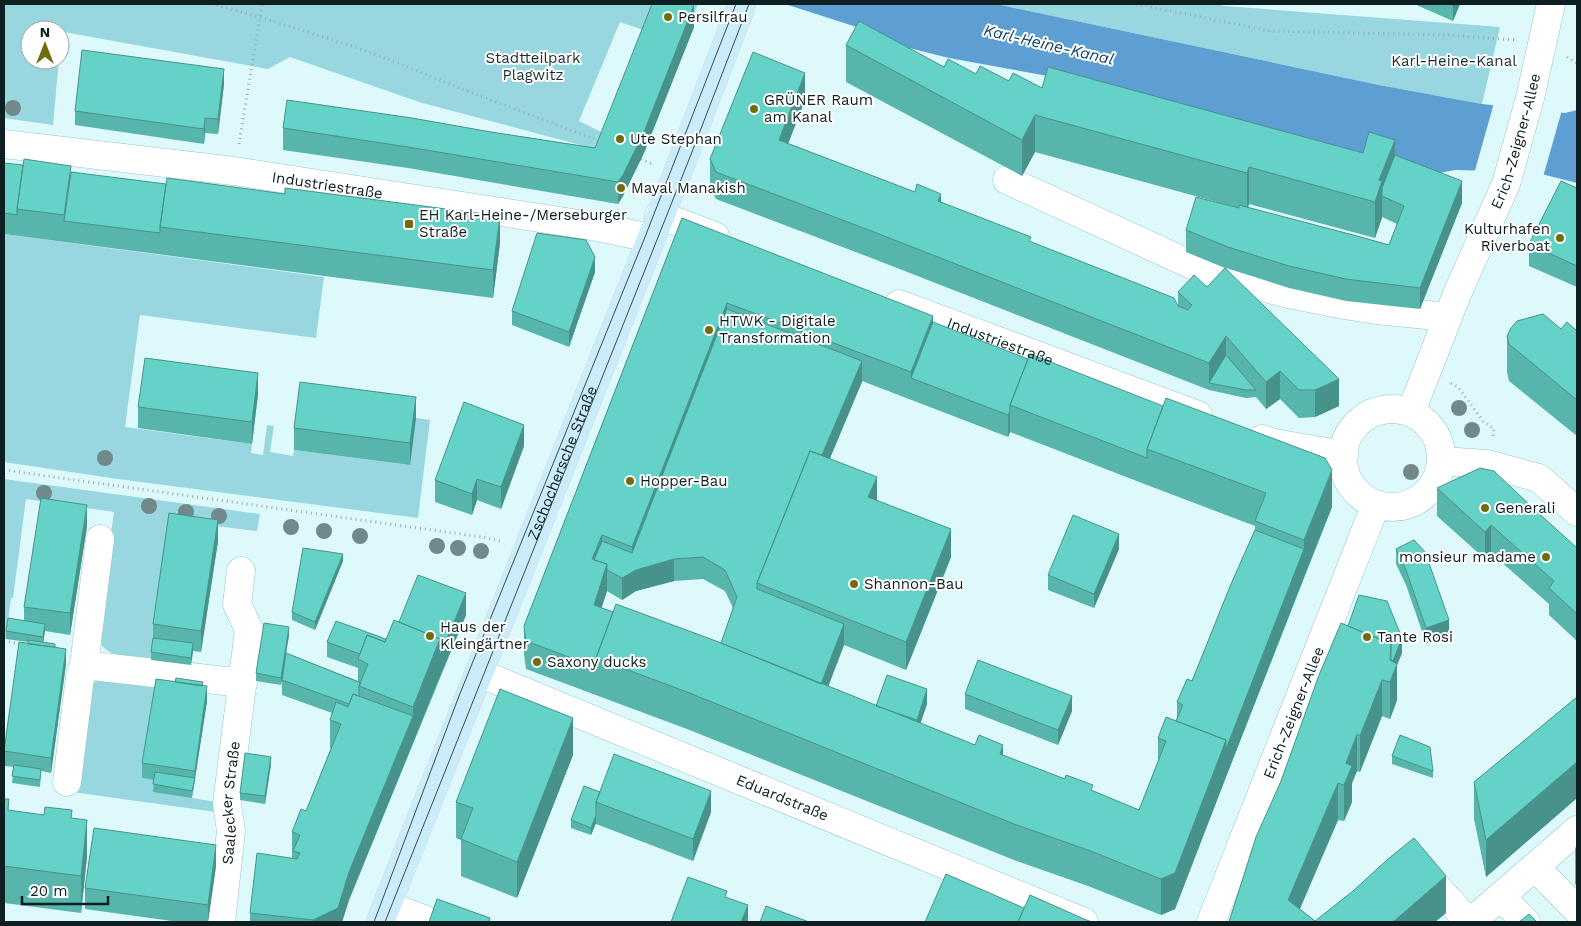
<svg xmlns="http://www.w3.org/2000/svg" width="1581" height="926" font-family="'Work Sans',sans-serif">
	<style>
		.green { fill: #98d7df }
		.water { fill: #5e9fd3 }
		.pier { fill: #def9fc }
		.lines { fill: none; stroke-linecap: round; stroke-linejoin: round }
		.minor-casing { stroke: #99c5cb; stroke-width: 29 }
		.major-casing { stroke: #d8dbdb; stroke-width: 29 }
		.path { stroke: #95adb0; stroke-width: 3; stroke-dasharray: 1 4; stroke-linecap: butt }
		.minor { stroke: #fff; stroke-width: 28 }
		.major { stroke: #cbedfb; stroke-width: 28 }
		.tram { stroke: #3a4d4f; stroke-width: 1 }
		.tree { fill: #72898c }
		.wall { fill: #57b5ab; fill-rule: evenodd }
		.shaded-wall { fill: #47938b }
		.building { fill: #65d2c7; stroke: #47938b }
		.poi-dot { fill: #6e6e10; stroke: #fff; stroke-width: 2 }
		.labels { text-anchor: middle; stroke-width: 4; stroke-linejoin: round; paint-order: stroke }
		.poi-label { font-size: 15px; fill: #0e1f21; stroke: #fff; text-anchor: start }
		.park-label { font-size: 15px; fill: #192e30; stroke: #fff }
		.street-label { font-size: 15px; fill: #0e1f21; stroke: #fff }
		.water-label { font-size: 16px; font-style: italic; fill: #124366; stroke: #fff }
	</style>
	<rect width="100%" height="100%" fill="#def9fc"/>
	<path class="green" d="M4 4H698L691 22 649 32 620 22 579 121 609 136 603 151 419 102 290 57 268 69 64 32 60 56V30H30V60H59L53 125 4 118Z
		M996 4H1216L1225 6 1500 27 1482 104 1379 85Z
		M4 234 324 277 316 338 140 315 125 427 252 444 251 453 263 455 267 425 274 426 270 452 293 456 294 450 409 465 416 418 430 420 418 518 118 479 4 462Z
		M4 479 260 514 257 531 192 523 151 660C132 657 101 659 97 634L114 512 26 499 13 598H11L6 639H4Z
		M103 678 176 686 143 778 155 780 192 798 217 802 216 812 72 792 90 686 97 680Z"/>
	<path class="water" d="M785 4H996L1379 85 1482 104 1565 113 1577 110V183L1534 172 1455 170 1423 176 1064 79 949 58 877 40 866 30Z"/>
	<path class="pier" d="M1494 103 1562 110 1543 177 1533 175 1474 174Z"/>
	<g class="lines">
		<defs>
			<g id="minor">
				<path id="s1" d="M4 144 234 171 592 226 651 238"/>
				<path d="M1007 180 1203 270 1284 293 1344 305 1376 310 1448 317"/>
				<path d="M659 215 715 236"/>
				<path id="s2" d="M899 304 1198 415"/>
				<circle cx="1392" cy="458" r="49"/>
				<path id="s3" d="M1411 412 1457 294 1506 184 1530 98 1551 4"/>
				<path d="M1262 439 1274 443 1344 455"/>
				<path d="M1442 461 1487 464 1539 478 1577 512"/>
				<path d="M84 665 243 683"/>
				<path id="s4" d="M479 673 1084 922"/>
				<path d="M67 782 80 677 84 665 100 539"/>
				<path d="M1535 867 1577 910"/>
				<path d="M1421 870 1469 922"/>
				<path d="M1501 897 1526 922"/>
				<path d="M387 905 431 922"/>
				<path id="s5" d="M221 922 231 831 227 804 249 630 237 604 241 571"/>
				<path id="s6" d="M1211 922 1376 504"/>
				<path d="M1471 922 1577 830"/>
			</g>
			<g id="major">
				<path id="s7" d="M380 922 677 174 742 4"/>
			</g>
		</defs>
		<use href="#minor" class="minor-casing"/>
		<use href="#major" class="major-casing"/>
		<path class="path" d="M212 4 260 17 355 47 398 63 462 89 602 142
			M1136 4 1270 31 1449 35 1515 40
			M1567 57 1577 63
			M239 144 262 4
			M641 159 652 164
			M1451 383 1458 387 1483 421 1494 429 1493 436
			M4 470 482 537 500 541
			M4 641 21 644"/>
		<use href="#minor" class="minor"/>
		<use href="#major" class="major"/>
		<path class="tram" d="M374 922 459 696 645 237 736 4
			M385 922 692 152 749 4"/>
	</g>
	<g class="tree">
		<circle cx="13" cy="108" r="8"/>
		<circle cx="1459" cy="408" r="8"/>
		<circle cx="1472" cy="430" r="8"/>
		<circle cx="105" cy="458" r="8"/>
		<circle cx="1411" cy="472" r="8"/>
		<circle cx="44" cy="493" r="8"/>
		<circle cx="149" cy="506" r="8"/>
		<circle cx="186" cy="512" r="8"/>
		<circle cx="219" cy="516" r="8"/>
		<circle cx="291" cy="527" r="8"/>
		<circle cx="324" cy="531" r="8"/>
		<circle cx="360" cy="536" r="8"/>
		<circle cx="437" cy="546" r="8"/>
		<circle cx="458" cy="548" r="8"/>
		<circle cx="481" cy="551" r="8"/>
	</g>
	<path class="wall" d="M1414 4H1460L1453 21Z
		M694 27 644 153 623 196 618 204 408 168 283 150V128L491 132 595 148Z
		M846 45 1042 88 1363 153 1395 155 1462 203 1420 309 1346 301 1289 288 1226 268 1339 406 1315 417 1299 418 1280 399 1266 409 1256 397 1246 398 1209 390 874 259 716 199 710 186V159L805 100 788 144 941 202 1031 242 1178 306V292L1207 287 1225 268 1186 252V230L1239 208 1035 152 1022 176 846 82ZM1249 204 1375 238 1382 217 1397 224 1389 245 1248 208Z
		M224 84 218 134 205 133 204 144 75 125V111Z
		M4 163 71 172 500 243 493 298 4 234Z
		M1577 188V287L1529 266V244Z
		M682 218 933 322 1332 507 1226 777 1175 909 1161 915 1088 886 1014 860 687 729 526 669 524 654V626ZM862 381 1008 437 1010 432 1147 485 1255 526V530L1192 681 1177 702V718L1176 721 1158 738V762L1139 810 1003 755 975 745 920 723 927 704 876 706 828 686 844 645 906 670 951 557 877 500 830 458ZM703 579 725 591 733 608 721 643 613 612 601 608 607 591 622 600 636 591 674 581Z
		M595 272 569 347 512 325V311Z
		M1561 329 1577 331V436L1509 381 1507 372V336Z
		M258 394 252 444 138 428V407Z
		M416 418 410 465 294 450V428Z
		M524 446 501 509 477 500 472 515 435 502V480Z
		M1437 488 1534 509 1577 548V641L1549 615V604L1491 553 1485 559 1437 516Z
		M218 522V541L201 652 193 651 191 665 151 660V652L153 638V624Z
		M87 526 70 635 45 631 43 642 55 647 66 664 51 773 41 771 40 787 12 783 14 767 4 766V750L28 642 6 639V631L24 621V607Z
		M1119 549 1094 608 1048 590V575Z
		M1396 549 1449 635 1426 643 1406 585 1396 564Z
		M343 561 315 630 292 620V612Z
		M466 615 349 900 342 922H250V913L292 858V832L306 811 331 748H330V720L332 713 282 695V680L285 659 281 685 256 681V673L289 635 286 653 358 681V668L327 657V642L386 639Z
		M1402 653 1397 665V700L1390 719 1382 716 1360 772 1357 771 1352 783V802L1344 821 1338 820 1300 909 1315 921 1446 913 1435 922H1229L1256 837Z
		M203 686 207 701 192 798 153 792 154 780 142 778V763Z
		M965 694 1072 711 1058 745 965 709Z
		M1577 697V798L1486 877 1474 819V782Z
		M573 755 517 898 461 876V840L456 838V802Z
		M1392 756 1433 771V778L1392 764Z
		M271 764 265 804 240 800V793Z
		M600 792 711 812 693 861 596 824V823L591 835 571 828V820Z
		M4 799 9 811 72 818 87 857 81 913 4 903Z
		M1577 846V887L1575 884V848Z
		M216 866 208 922H179L85 909V888Z"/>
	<path class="shaded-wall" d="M1453 4H1460L1453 21Z
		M694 5V27L644 153 623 196 618 204V182Z
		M224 69V84L218 134V119Z
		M805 73V100L779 167V140Z
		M1035 115V152L1022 176V140Z
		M205 118V133L204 144V129Z
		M1395 140V176L1382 196V218L1375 238V202L1379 180Z
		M1249 167V204L1247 210V173Z
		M1462 181V203L1420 309V288Z
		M941 194V222L938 201Z
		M500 216V243L493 298V270Z
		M595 257V272L569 347V332Z
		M727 303V331L636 570 674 559V581L636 591 622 600V578L632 572V547Z
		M933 316V344L911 378V372Z
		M1226 336V363L1209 383V390V363Z
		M862 361V382L820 482V460Z
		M1280 371V399L1266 409V382Z
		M258 373V394L252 444V422Z
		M1339 379V406L1315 417V390Z
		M416 397V418L410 465V443Z
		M1010 411V432L1008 437V415Z
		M524 425V446L501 509V487Z
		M1332 470V507L1304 577V540Z
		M877 477V504L868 497Z
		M477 479V500L472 515V494Z
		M87 505V526L70 635V613Z
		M218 520V541L201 652V631Z
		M1491 525V553L1485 559V532Z
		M951 529V557L906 670V642Z
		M1119 534V549L1094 608V594Z
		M602 535V563L592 559Z
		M1304 549V577L1226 777 1175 909 1161 915V879L1226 740Z
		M343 554V561L315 630V622Z
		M607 564V591L594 632V605Z
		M466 593V615L440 676V655Z
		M1449 620V635L1426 643V628Z
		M45 624V631L43 644V637Z
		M844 624V645L816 719V698Z
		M289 627V635L281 685V678Z
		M1402 638V653L1397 665V700L1390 719V660Z
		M440 639V676L349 900 342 922H313V920L349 872 413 716V707Z
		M193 643V651L191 665V658Z
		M66 649V664L51 773V758Z
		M1382 680V716L1360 772V736Z
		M207 686V701L192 798 195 771Z
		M927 689V704L917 734V720Z
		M1072 696V711L1058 745V730Z
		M573 718V755L517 898V862Z
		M1357 734V771L1352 783V802L1344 821V785L1346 763Z
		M1003 745V781L1000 754Z
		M271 757V764L265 804V796Z
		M1577 762V798L1486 877V840Z
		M1338 783V820L1294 922 1288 900Z
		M711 791V812L693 861V839Z
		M596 815V823L591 835V828Z
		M87 820V857L81 913V876Z
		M216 845V866L208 922V905Z
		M1446 876V913L1435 922H1393Z
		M748 905V922H741Z"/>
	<path class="building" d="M652 4H689L694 5 644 132 623 175 618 182 408 147 283 128 287 100 412 118 491 132 595 148Z
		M859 21 944 67 948 59 976 74 980 66 1009 81 1013 73 1042 88 1048 67 1363 153 1369 132 1395 140 1379 180 1382 181 1375 202 1249 167 1247 173 1035 115 1022 140 846 45Z
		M82 50 224 69 218 119 205 118 204 129 75 111Z
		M753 52 805 73 779 140 915 192 917 184 941 194 938 201 1031 237 1029 241 1174 298 1178 306 1188 310 1192 305 1178 292 1194 275 1207 287 1225 268 1339 379 1315 390H1299L1280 371 1266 382 1226 336 1209 363 874 232 716 172 710 159Z
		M1395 155 1462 181 1420 288 1346 279 1289 266 1228 247 1186 230 1196 197 1239 208V205L1357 236 1389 245 1404 206 1382 196V188Z
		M24 159 71 166 64 215 17 209Z
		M4 163 23 165 17 209V215L4 213Z
		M71 172 166 184 160 227V233L64 221Z
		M167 178 285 194V188L500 216 493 270 160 227Z
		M1561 181 1577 188V266L1529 244Z
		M682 218 933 316 911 372 727 303 632 547 602 535 592 559 607 564 594 605 613 612 596 658V667L526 641 524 626Z
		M537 233 586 240 595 257 569 332 512 311Z
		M727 309 862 361 822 455 810 451 757 583V589L844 624 821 684 721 643 737 597 725 570 703 557 674 559 636 570 622 578 607 570V564L594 560 602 541 632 553Z
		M1543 314 1561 329 1567 322 1577 331V400L1509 344 1507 336 1511 328 1517 321Z
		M933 322 1028 359 1010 405V411L1008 415 911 378Z
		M1030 354 1163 406 1147 449V458L1010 405Z
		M1226 355 1256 390H1246L1209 383Z
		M145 358 258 373 252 422 138 407Z
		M300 382 416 397 410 443 294 428Z
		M1166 398 1325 458 1332 470 1304 540 1255 521 1266 493 1147 449Z
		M464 402 524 425 501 487 477 479 472 494 435 480Z
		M810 451 877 477 868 497 951 529 906 642 757 583Z
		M1480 468 1494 471 1534 509 1577 548V614L1549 588 1554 581 1491 525 1485 532 1437 488Z
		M41 498 87 505 70 613 24 607Z
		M169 513 218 520 201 631 153 624Z
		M1073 515 1119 534 1094 594 1048 575Z
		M1255 530 1304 549 1226 749V740L1176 721 1183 705 1177 702 1187 679 1192 681 1231 584Z
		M1414 540 1425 552 1449 620 1426 628 1406 570 1396 549Z
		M303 548 343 554 315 622 292 612Z
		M418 575 466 593 440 655V639L399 622Z
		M1359 595 1387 601 1402 638 1393 661 1391 660V644L1348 626Z
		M616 604 716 641 975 745 979 735 1003 745 1000 754 1065 779 1066 775 1093 785 1091 790 1139 810 1166 741 1158 738 1166 717 1226 740 1175 873 1161 879 1088 850 1014 824 687 692 596 658Z
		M8 618 45 624 43 637 6 631Z
		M394 620 440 639 413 707 359 686 368 664 358 659 367 635 385 642Z
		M336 621 386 639 385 642 367 635 360 654 327 642Z
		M264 623 289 627 281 678 256 673Z
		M1341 623 1391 644 1390 660 1397 664 1390 682 1382 680 1360 736 1357 734 1346 763 1352 766 1344 785 1338 783 1288 900 1315 921 1353 891 1388 859 1414 838 1446 876 1393 922H1229L1256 837 1281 781 1319 675Z
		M153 638 193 643 191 658 151 652Z
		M28 640 55 644V647L28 644Z
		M19 642 66 649 51 758 4 751Z
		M286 653 361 683 359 686V696L353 694 349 704 282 680Z
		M978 660 1072 696 1058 730 965 694Z
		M887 675 927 689 917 720 876 706Z
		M176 678 203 682 202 686 175 682Z
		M156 679 207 686 195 771 142 763Z
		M500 689 573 718 517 862 461 839 473 808 456 802Z
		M353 694 413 716 349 872 338 908 313 920 250 913 257 853 297 859 300 853 293 851 300 835 292 832 301 809 306 811 341 724 330 720 336 702 348 707Z
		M1577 697V762L1486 840 1474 782Z
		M1400 735 1430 747 1433 771 1392 756Z
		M245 753 271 757 265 796 240 793Z
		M614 754 711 791 693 839 596 802Z
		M14 765 41 769 40 780 12 776Z
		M155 772 195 778 192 791 153 784Z
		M584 786 600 792 596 802V815L591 828 571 820Z
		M4 799H9L8 810 44 815 45 807 72 810 71 818 87 820 81 876 4 866Z
		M94 828 216 845 208 905 85 888Z
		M946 874 1024 908 1018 922H925Z
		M688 877 727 891 725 897 748 905 741 922H671Z
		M1030 895 1084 919 1092 922H1018Z
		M437 899 490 918 489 922H429Z
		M766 906 809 922H760Z
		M1529 914 1537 922H1519Z"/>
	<g class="poi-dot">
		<circle cx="668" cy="17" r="5"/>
		<circle cx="754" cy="109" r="5"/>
		<circle cx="620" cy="139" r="5"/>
		<circle cx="621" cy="188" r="5"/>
		<rect x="404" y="219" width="10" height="10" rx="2.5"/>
		<circle cx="1560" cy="238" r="5"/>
		<circle cx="709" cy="330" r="5"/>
		<circle cx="630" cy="481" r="5"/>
		<circle cx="1485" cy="508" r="5"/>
		<circle cx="1546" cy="557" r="5"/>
		<circle cx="854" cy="584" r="5"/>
		<circle cx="430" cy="636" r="5"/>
		<circle cx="1367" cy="637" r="5"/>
		<circle cx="537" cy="662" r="5"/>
	</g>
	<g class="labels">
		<g class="poi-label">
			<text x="678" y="22">Persilfrau</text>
			<text x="764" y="105">GRÜNER Raum<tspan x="764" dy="17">am Kanal</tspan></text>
			<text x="630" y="144">Ute Stephan</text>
			<text x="631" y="193">Mayal Manakish</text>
			<text x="419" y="220">EH Karl-Heine-/Merseburger<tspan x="419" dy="17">Straße</tspan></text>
			<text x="1550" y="234" text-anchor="end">Kulturhafen<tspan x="1550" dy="17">Riverboat</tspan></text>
			<text x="719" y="326">HTWK - Digitale<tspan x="719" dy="17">Transformation</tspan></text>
			<text x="640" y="486">Hopper-Bau</text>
			<text x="1495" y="513">Generali</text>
			<text x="1536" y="562" text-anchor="end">monsieur madame</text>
			<text x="864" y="589">Shannon-Bau</text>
			<text x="440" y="632">Haus der<tspan x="440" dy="17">Kleingärtner</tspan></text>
			<text x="1377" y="642">Tante Rosi</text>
			<text x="547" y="667">Saxony ducks</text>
		</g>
		<g class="park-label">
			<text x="533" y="63">Stadtteilpark<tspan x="533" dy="17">Plagwitz</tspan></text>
			<text x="1454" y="66">Karl-Heine-Kanal</text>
		</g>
		<g class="street-label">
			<text dy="5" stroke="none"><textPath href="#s3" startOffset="291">Erich-Zeigner-Allee</textPath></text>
			<text dy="5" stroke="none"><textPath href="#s1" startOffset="326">Industriestraße</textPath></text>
			<text dy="5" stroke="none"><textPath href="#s2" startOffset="108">Industriestraße</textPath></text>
			<text dy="5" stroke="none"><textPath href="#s7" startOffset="494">Zschochersche Straße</textPath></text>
			<text dy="5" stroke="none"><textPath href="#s6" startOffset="225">Erich-Zeigner-Allee</textPath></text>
			<text dy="5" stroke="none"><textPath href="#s4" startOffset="328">Eduardstraße</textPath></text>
			<text dy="5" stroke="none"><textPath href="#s5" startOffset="120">Saalecker Straße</textPath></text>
		</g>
		<g class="water-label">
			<text transform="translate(1049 44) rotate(13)" y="6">Karl-Heine-Kanal</text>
		</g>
	</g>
	<rect width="1581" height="926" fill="none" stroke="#0e1f21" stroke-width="10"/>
	<g transform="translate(45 45)"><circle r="24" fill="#ffffff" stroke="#9fa5a6"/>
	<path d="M0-4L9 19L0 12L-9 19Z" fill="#6e6e10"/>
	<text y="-8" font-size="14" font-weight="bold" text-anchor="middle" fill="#0e1f21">N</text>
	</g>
	<path d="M22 896v8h86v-8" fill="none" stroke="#0e1f21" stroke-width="2.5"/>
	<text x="30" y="896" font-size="15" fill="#0e1f21" stroke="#ffffff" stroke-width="4" paint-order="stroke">20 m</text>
</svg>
